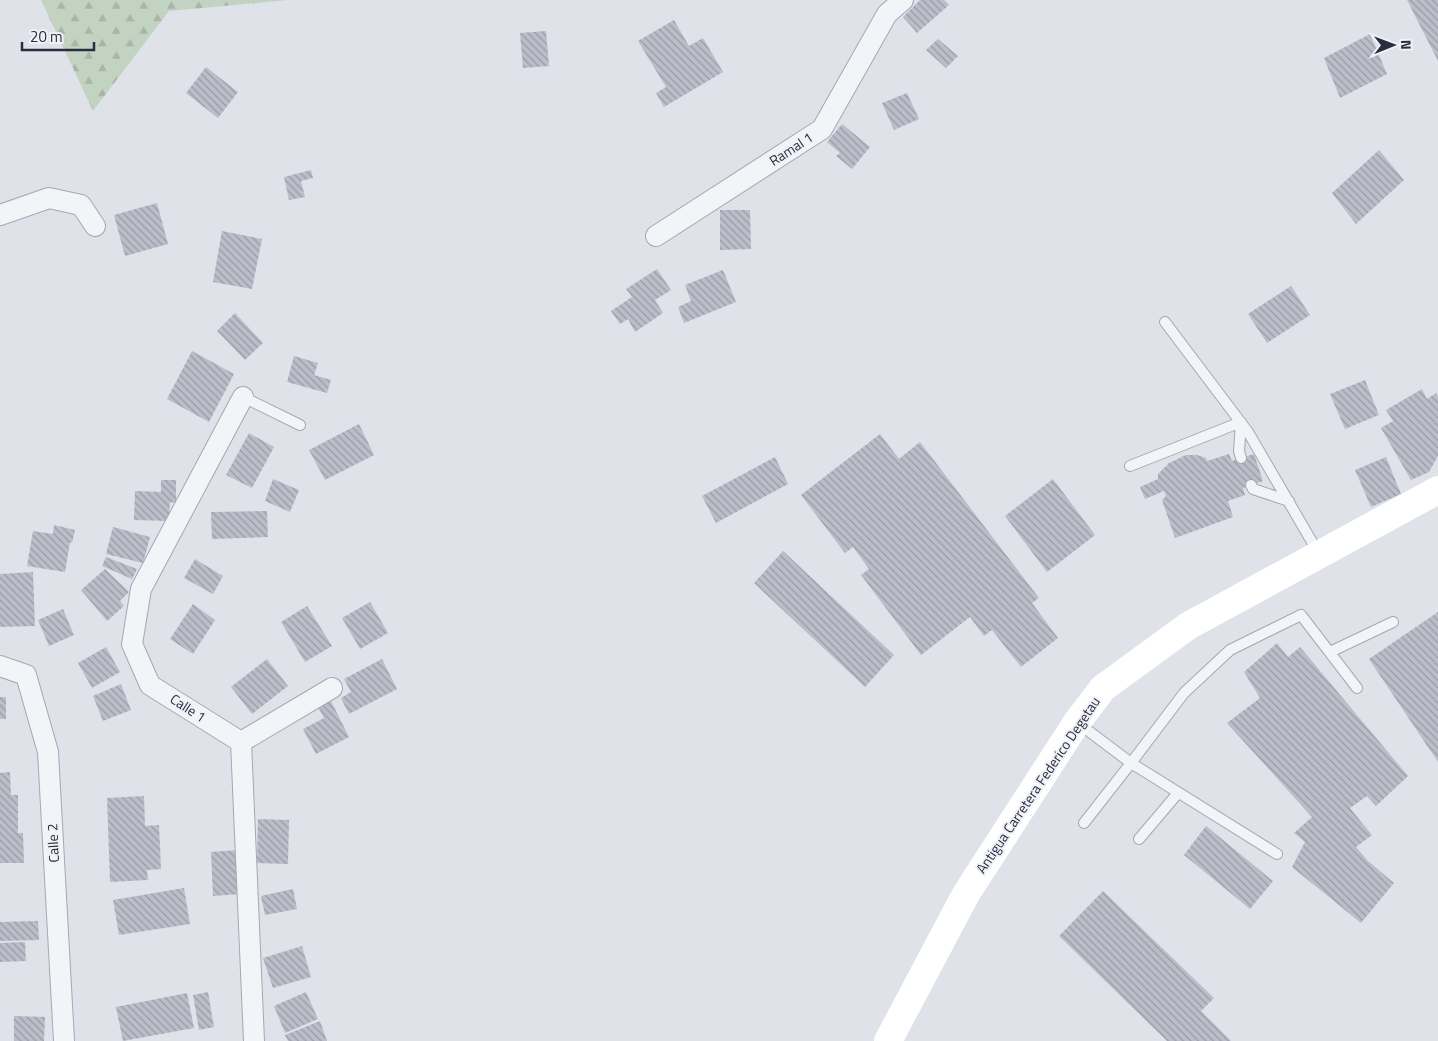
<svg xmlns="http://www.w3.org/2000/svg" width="1438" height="1041" font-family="'Titillium Web',sans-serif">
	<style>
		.forest { fill: url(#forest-firs) }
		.building { fill: url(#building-back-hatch) }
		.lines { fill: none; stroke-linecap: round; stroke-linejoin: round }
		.lane-casing { stroke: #a5a8b3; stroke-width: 12 }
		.street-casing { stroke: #a5a8b3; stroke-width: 22 }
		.lane { stroke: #f3f4f7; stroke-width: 10 }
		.street { stroke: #f3f4f7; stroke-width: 20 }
		.secondary { stroke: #fff; stroke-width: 28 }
		.labels { text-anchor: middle; stroke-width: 4; stroke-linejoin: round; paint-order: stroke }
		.street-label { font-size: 14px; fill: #292d40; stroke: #f0f1f6 }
	</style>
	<defs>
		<pattern id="forest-firs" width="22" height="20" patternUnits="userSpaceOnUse" patternTransform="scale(1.25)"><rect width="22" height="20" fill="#c3d3c2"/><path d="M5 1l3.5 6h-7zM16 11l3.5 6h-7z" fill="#a8b5a8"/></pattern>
		<pattern id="building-back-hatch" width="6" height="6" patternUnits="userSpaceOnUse" patternTransform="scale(1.25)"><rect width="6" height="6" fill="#bbbdc9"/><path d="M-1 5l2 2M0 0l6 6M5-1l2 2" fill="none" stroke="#989aa5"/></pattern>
	</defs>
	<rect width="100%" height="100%" fill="#e0e2e9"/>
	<path class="forest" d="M41 0H288L169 11 93 111Z"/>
	<path class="building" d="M920 0H944L949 5 917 33 903 17Z
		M1407 0H1438V61Z
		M674 20 689 46 703 38 723 72 664 107 656 93 666 87 638 41Z
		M546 31 549 66 523 68 520 33Z
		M1370 34 1387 74 1340 98 1324 58Z
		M938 39 958 56 946 68 926 50Z
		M206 67 238 92 218 118 186 93Z
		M907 93 919 119 894 130 882 103Z
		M842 124 870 147 852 169 836 156 840 153 827 142Z
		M1379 150 1404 180 1356 224 1332 193Z
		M311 170 313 178 301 181 305 197 289 200 284 177Z
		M157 203 168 244 125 256 114 215Z
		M720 210H750L751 249 720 250Z
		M222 231 262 239 252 289 213 282Z
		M657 269 671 290 655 300 663 313 635 332 628 319 620 324 611 311 632 297 626 289Z
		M723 270 736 302 684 323 678 307 691 301 685 285Z
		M1291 286 1310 315 1267 343 1248 314Z
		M235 313 263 343 245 360 217 331Z
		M192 351 234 374 209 422 167 399Z
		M294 356 318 363 314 375 331 380 327 393 287 382Z
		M1365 380 1379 415 1345 429 1330 394Z
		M1422 389 1427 399 1436 393 1438 397V456L1429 472 1411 480 1381 428 1393 421 1386 410Z
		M359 424 374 455 325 480 309 450Z
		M249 433 274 447 252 488 226 475Z
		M880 434 899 459 920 442 1039 598 1032 603 1058 638 1021 667 992 630 984 636 970 617 921 655 861 575 869 569 853 547 845 553 801 495Z
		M1229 454 1232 461 1254 454 1263 481 1243 488 1245 495 1228 501 1233 517 1175 538 1162 500 1166 496 1164 491 1145 499 1140 487 1158 479V474L1169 463 1186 455H1197L1206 458 1207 461Z
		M775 457 788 484 716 523 702 496Z
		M1386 457 1401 494 1371 507 1355 470Z
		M273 479 299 490 290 512 265 501Z
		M1053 479 1095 535 1047 572 1005 516Z
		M161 480H176V503L170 502 169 521 134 520 135 491 161 492Z
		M267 511 268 537 212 539 211 512Z
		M54 525 75 530 72 543 70 542 65 572 27 566 33 531 53 534Z
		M113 527 150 537 143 563 106 554Z
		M783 551 894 655 865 687 754 583Z
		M106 557 137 569 132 579 102 566Z
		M195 559 223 576 213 594 184 578Z
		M105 569 129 592 120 601 124 606 107 621 81 590Z
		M33 572 35 626 0 627V574Z
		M370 602 388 633 360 649 342 618Z
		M193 604 215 620 193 654 170 639Z
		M307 606 332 646 305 662 281 622Z
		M63 609 74 635 49 646 38 620Z
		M1438 612V762L1369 659Z
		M1277 643 1288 657 1300 647 1408 776 1376 806 1367 796 1350 808 1372 835 1356 847 1368 861 1394 883 1361 923 1292 867 1305 842 1294 833 1312 817 1227 723 1260 698 1244 672Z
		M106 647 120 672 92 688 78 663Z
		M267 659 288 686 252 714 231 687Z
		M382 659 397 689 349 714 341 698 351 692 344 679Z
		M121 684 131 710 103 721 93 696Z
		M0 697H6V719H0Z
		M331 701 349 737 316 754 303 729 324 718 318 707Z
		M10 772 11 795H18V833H23L24 863H0V773Z
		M144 796 145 826 159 825 161 869 147 870 148 880 110 882 107 798Z
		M258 819 289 820 288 864 257 863Z
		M1206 826 1273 881 1250 909 1184 855Z
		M239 850 241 894 213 896 211 852Z
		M184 888 190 924 119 935 113 900Z
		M293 889 297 909 265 915 261 896Z
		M1103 891 1214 998 1201 1011 1231 1041H1167L1059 936Z
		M38 921 39 940 0 941V922Z
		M25 942 26 961 0 962V943Z
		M302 946 311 977 273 988 263 958Z
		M208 992 214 1027 199 1030 193 995Z
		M306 992 318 1019 285 1033 274 1006Z
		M187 993 194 1028 123 1041 116 1007Z
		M14 1016 45 1017 44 1041H14Z
		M320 1021 327 1041H288L285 1035Z"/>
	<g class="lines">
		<defs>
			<path id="lane" d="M1165 322 1248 432 1319 554
				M243 397 300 425
				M1130 466 1241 422 1239 451 1241 458
				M1251 485 1253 489 1289 501
				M1330 652 1393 622
				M1078 723 1131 763 1184 693 1230 650 1301 615 1357 688
				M1084 823 1131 763 1277 854
				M1139 839 1178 793"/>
			<path id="street" d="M0 215 49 198 81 205 95 226
				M656 236 822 129 887 14 903 0
				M243 397 141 589 132 644 150 685 241 742 254 1041
				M0 666 26 675 48 752 64 1041
				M241 742 332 688"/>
		</defs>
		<use href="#lane" class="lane-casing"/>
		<use href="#street" class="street-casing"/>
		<use href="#lane" class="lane"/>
		<use href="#street" class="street"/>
		<path class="secondary" d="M888 1041 966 894 1077 722 1103 688 1188 626 1438 490"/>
	</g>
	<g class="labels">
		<g class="street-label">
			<text transform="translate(791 149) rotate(-33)" y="5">Ramal 1</text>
			<text transform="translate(188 708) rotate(33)" y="5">Calle 1</text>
			<text transform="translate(1038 785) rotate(-56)" y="5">Antigua Carretera Federico Degetau</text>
			<text transform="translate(53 843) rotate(-93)" y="5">Calle 2</text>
		</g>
	</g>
	<g transform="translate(1393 45) rotate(89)" stroke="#f0f1f6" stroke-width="4" paint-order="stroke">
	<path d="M0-4L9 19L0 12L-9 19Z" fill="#292d40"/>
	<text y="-8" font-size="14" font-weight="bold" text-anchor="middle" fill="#292d40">N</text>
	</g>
	<path d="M22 42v8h72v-8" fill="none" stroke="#292d40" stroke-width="2.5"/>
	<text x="30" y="42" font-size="15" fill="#292d40" stroke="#f0f1f6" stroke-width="4" paint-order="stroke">20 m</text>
</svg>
